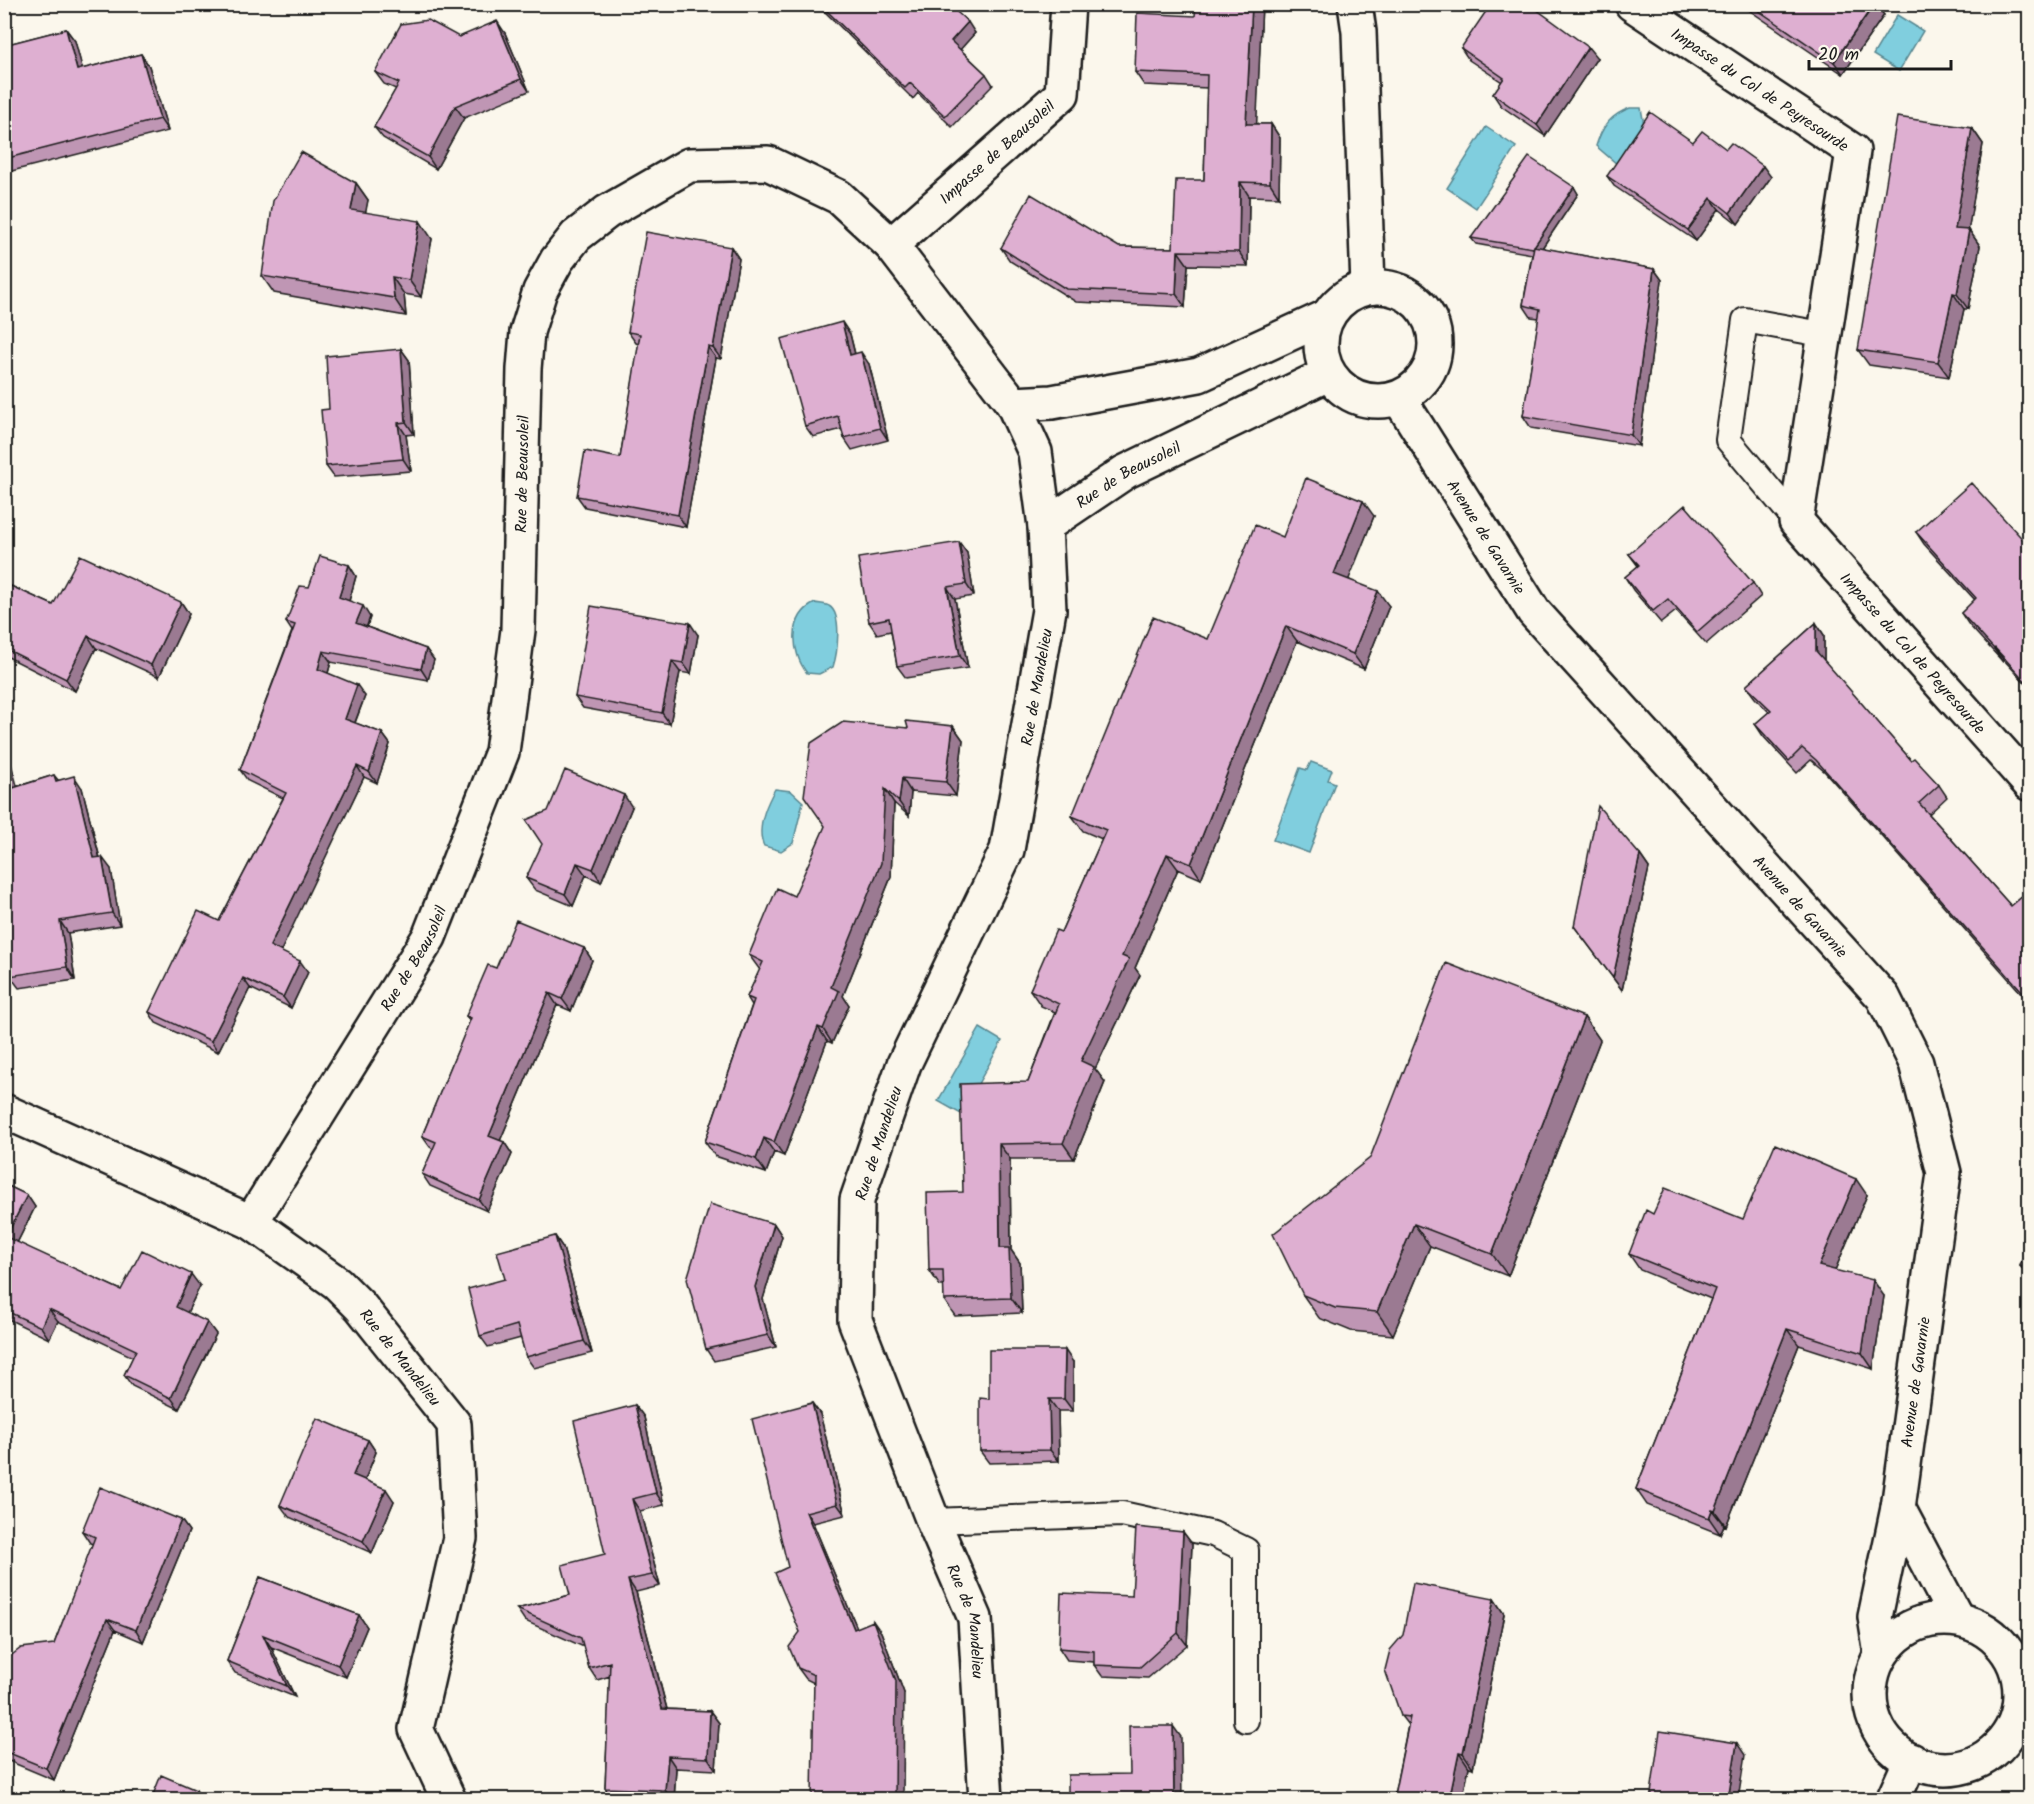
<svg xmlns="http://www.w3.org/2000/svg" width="2034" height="1804" font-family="Kalam,sans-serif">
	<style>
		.water { fill: #80cede; stroke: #588790; stroke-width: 1.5 }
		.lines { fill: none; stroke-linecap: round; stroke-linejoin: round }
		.service-casing { stroke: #1c1c1c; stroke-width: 28 }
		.minor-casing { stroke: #1c1c1c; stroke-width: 38 }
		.secondary-casing { stroke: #1c1c1c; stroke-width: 38 }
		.service { stroke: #fbf7ec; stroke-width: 24 }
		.minor { stroke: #fbf7ec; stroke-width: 33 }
		.secondary { stroke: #fbf7ec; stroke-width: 33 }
		.wall { fill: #bf96b4; stroke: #1c1c1c; stroke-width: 1.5 }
		.shaded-wall { fill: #9b7a92; stroke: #1c1c1c; stroke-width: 1.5 }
		.building { fill: #deafd1; stroke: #1c1c1c; stroke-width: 1.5 }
		.labels { text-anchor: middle; stroke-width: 5; stroke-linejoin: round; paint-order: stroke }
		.street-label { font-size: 16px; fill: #1c1c1c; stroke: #fbf7ec }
	</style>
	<rect width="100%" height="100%" fill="#fbf7ec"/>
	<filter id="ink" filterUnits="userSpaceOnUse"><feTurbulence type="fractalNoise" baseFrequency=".0167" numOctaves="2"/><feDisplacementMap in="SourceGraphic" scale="12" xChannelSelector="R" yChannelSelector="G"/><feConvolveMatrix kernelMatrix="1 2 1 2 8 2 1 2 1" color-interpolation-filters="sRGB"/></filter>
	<g filter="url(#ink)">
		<path class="water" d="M1897 15 1923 31 1899 71 1873 55Z
			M1630 108H1641L1646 136 1629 143 1617 164 1596 146C1602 127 1610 115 1630 108Z
			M1486 127 1516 147 1476 208 1447 188Z
			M815 603C819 604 826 604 829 606 843 614 837 655 833 667L819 674 807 673C791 653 788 616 815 603Z
			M1311 762 1332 770 1328 780 1335 783 1309 853 1273 840 1300 768 1307 770Z
			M775 789 791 791 803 802 793 843 781 851 764 846C756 829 766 805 775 789Z
			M980 1028 1002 1041 961 1114 938 1101Z"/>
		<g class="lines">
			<defs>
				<path id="service" d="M1796 521 1728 440 1745 320 1827 335
					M933 1521 1122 1514 1213 1534 1246 1550V1720"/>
				<g id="minor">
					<path d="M1355 4 1359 32 1368 287"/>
					<path id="s1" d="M1632 4 1853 151 1796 521 2030 784"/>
					<path id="s2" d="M891 245 1062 94 1068 4"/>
					<circle cx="1378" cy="344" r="57"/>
					<path id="s3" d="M1399 398 1534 612 1883 997 1916 1063 1944 1173 1898 1508 1875 1617 1881 1654"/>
					<path d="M1013 404 1052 402 1199 375 1326 317"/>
					<path id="s4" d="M1045 526 1125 472 1328 374"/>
					<path id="s5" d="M4 1111 251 1222 337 1283 360 1306 454 1424 460 1538 416 1729 449 1800"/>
					<path id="s6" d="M251 1222 429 937 502 752 518 630 524 369 527 332 540 291 557 260 576 236 607 212 689 165 768 163 839 197 891 245 1013 404 1035 452 1045 526 1049 610 1007 850 904 1064 857 1200 855 1320 933 1521 975 1618 986 1800"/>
					<path d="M1898 1508 1957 1619"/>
				</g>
				<path id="secondary" d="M1870 1694a75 75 0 1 1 150 0a75 75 0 1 1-150 0Z
					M1893 1800 1911 1760"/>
			</defs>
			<use href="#service" class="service-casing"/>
			<use href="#minor" class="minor-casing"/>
			<use href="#secondary" class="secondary-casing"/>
			<use href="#service" class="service"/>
			<use href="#minor" class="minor"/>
			<use href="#secondary" class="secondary"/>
		</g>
		<path class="wall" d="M206 4H229L227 7H212Z
			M817 4H948L975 33 960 49 986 74 993 85 952 127 918 93 913 99Z
			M1262 4 1256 124H1271L1280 138 1279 197 1249 196 1248 266 1188 265 1185 307 1076 302 1010 261 1001 248 1119 247 1173 248 1204 180 1207 88 1144 85 1135 72 1195 16Z
			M1740 4H1882L1879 9 1884 15 1843 74Z
			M66 29 75 41 82 69 141 54 149 66 168 131 4 173V45Z
			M505 33 529 91 464 118 436 169 383 138 374 127 396 89 384 84 375 72 459 37Z
			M1461 48 1597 58 1545 136 1501 106 1493 94 1502 82 1469 60Z
			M1972 128 1983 144 1968 230H1969L1980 246 1968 309H1964L1949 377 1869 365 1858 350Z
			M1693 142 1771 177 1738 224 1719 209 1696 241 1614 186 1607 176Z
			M356 183 368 200 365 212 432 239 421 297 404 294 406 316 274 293 262 276Z
			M1574 187 1578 194 1542 248 1654 269 1662 280 1639 446 1531 428 1523 416 1539 318 1531 317 1523 305 1532 254 1476 244 1471 238Z
			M731 247 739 259 721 359 716 358 686 527 585 507 577 496 620 458 639 344 636 343 628 332Z
			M850 334 855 354 869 364 888 440 852 450 844 438 842 429 813 437 805 426Z
			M401 349 409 360 414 434 406 435 411 471 334 477 326 466 329 409Z
			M1374 516 1348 579 1389 606 1364 669 1297 641 1201 879 1178 869 1135 968 1140 975 1095 1069 1105 1082 1074 1159H1010L1011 1250 1020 1263 1022 1313 955 1316 944 1300V1286H940L929 1270 963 1192 1028 1082 1055 1012 1041 1006 1030 990 1061 932 1102 839 1083 831 1072 816 1208 639 1283 537Z
			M1916 532 2030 547V688L2003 659 2002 661 1969 625 1961 613 1975 600 1924 544Z
			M959 542 967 553 974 596 955 599 968 668 906 678 897 666 891 631 877 634 869 622Z
			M1629 554 1753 583 1761 596 1706 644 1676 611 1661 623 1633 590 1625 577 1638 566Z
			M349 565 356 576 349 601 370 617 367 627 426 649 434 660 428 680 331 662 328 673 365 696 355 723 382 733 390 744 377 783 364 777 280 951 308 972 291 1008 250 988 218 1052 156 1023 149 1012 219 921 283 798 248 781 240 770 292 631 286 622 309 587Z
			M4 583 53 605 181 602 189 614 159 677 96 648 75 691 4 655Z
			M1816 623 1824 635V661L1911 760 1939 785 1947 797 1929 814 2011 906 2030 890V1003L1825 772 1811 760 1797 773 1763 736 1755 724 1769 712 1755 698 1746 686Z
			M698 635 691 674 680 672 670 724 583 708 575 697Z
			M953 726 963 740 956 796 911 792 909 816 894 803 891 877 843 996 849 1005 832 1043 827 1041 784 1156 774 1152 766 1173 715 1156 705 1142 752 1005 747 997 760 970 749 955 794 896 908 728Z
			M54 775 58 780 82 788 100 858 111 869 120 925 68 933 75 980 19 988 10 976 18 786Z
			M632 807 601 882 586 875 573 906 535 890 526 878Z
			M1640 855 1649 868 1622 990 1574 926Z
			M584 948 592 960 571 1011 557 1005 500 1141 504 1142 512 1154 487 1211 430 1186 422 1174 433 1149 430 1147 422 1136 470 1021 466 1016 496 968Z
			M1584 1017 1600 1040 1508 1276 1430 1246 1393 1335 1351 1331 1319 1318 1303 1295Z
			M4 1184 27 1195 35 1207 17 1243 121 1290 200 1286 187 1313 207 1322 216 1334 179 1409 132 1386 124 1375 133 1357 58 1321 49 1339 4 1317Z
			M1867 1195 1835 1270 1884 1296 1873 1369 1799 1345 1726 1526 1724 1525 1720 1534 1647 1505 1636 1489 1711 1299 1640 1270 1629 1254 1653 1214 1743 1219Z
			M774 1224 782 1236 763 1299 776 1347 714 1361 706 1349Z
			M555 1236 563 1248 592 1353 534 1368 526 1357 521 1338 488 1347 480 1336 505 1279Z
			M2030 1240V1278L2020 1266Z
			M1073 1362V1411H1058L1059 1461 989 1463 980 1451 989 1399Z
			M812 1403 820 1414 845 1515 813 1523 857 1628 881 1632 904 1693 814 1683 806 1679 798 1668 800 1632 788 1567Z
			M635 1405 644 1417 664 1505 640 1511 660 1586 636 1592 667 1709 710 1711 719 1723 716 1770 676 1768 674 1800 613 1799 605 1788 610 1676 597 1680 589 1668 584 1647 525 1621 517 1609 570 1595 605 1554Z
			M368 1440 376 1452 365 1480 394 1501 372 1553 289 1517 280 1505Z
			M181 1520 189 1531 143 1642 115 1630 54 1780 4 1759V1696L54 1644 93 1544 90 1543 82 1531Z
			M1183 1532 1192 1544 1187 1645 1148 1678 1102 1676 1094 1665V1662L1067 1660 1059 1648 1132 1596Z
			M260 1577 359 1615 367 1627 346 1677 271 1647 295 1697 235 1673 227 1661Z
			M1494 1599 1504 1614 1473 1768 1469 1767 1462 1800H1393L1408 1725 1401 1716Z"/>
		<path class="shaded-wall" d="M1252 4H1262L1256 138 1246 124Z
			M1882 4 1879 9 1884 15 1843 74 1834 62 1874 5Z
			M497 21 505 33 529 91 521 79Z
			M968 22 975 33 959 51 951 41Z
			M66 29 75 41 86 82 77 70Z
			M1588 47 1597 58 1545 136 1537 125Z
			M141 54 149 66 168 131 160 119Z
			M455 106 464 118 436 169 428 157Z
			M1271 124 1280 138 1279 197 1270 183Z
			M1972 128 1983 144 1966 244 1955 229Z
			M1763 166 1771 177 1738 224 1730 213Z
			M1240 182 1249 196 1248 266 1239 252Z
			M356 183 368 200 363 227 351 210Z
			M1574 187 1578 194 1538 254 1533 248Z
			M1711 198 1719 209 1696 241 1688 230Z
			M420 221 432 239 421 297 409 280Z
			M1969 230 1980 246 1968 309 1957 294Z
			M731 247 739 259 721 359 713 348Z
			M1178 251 1188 265 1185 307 1176 294Z
			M1654 269 1662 280 1639 446 1631 435Z
			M392 277 404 294 406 316 394 298Z
			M1953 293 1964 309 1949 377 1938 362Z
			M842 322 850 334 858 367 850 355Z
			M708 347 716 358 686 527 678 515Z
			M401 349 409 360 414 434 406 422Z
			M861 352 869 364 888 440 880 428Z
			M398 423 406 435 411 471 403 459Z
			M1363 501 1374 516 1345 589 1334 574Z
			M959 542 967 553 974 596 966 584Z
			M349 565 356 576 347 608 339 597Z
			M947 587 955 599 968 668 960 656Z
			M1378 591 1389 606 1364 669 1353 654Z
			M181 602 189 614 159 677 151 665Z
			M363 606 370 617 364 634 356 623Z
			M690 623 698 635 691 674 683 663Z
			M1816 623 1824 635V663L1816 651Z
			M1286 626 1297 641 1201 879 1191 864Z
			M88 636 96 648 75 691 66 679Z
			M1995 648 2003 659 2002 661 1994 649Z
			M426 649 434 660 428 680 421 669Z
			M323 651 331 662 326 680 318 669Z
			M672 661 680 672 670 724 662 713Z
			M357 685 365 696 352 730 345 719Z
			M953 726 963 740 956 796 946 782Z
			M382 733 390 744 377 783 369 772Z
			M4 738 21 800 13 788 4 757Z
			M357 766 364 777 278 957 270 946Z
			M74 776 82 788 103 871 94 858Z
			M902 778 911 792 909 816 899 802Z
			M885 789 894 803 891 877 843 996 849 1005 832 1043 823 1029 831 987Z
			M624 795 632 807 601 882 593 869Z
			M1167 854 1178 869 1135 968 1140 975 1095 1069 1105 1082 1074 1159 1063 1143 1081 1061 1122 956Z
			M1640 855 1649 868 1622 990 1613 978Z
			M102 857 111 869 120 925 112 913Z
			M577 863 586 875 573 906 565 894Z
			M60 921 68 933 75 980 67 967Z
			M584 948 592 960 571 1011 562 999Z
			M300 961 308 972 291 1008 283 997Z
			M243 978 250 988 218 1052 211 1041Z
			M549 993 557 1005 497 1148 489 1136Z
			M1584 1017 1600 1040 1508 1276 1492 1254Z
			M818 1027 827 1041 784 1156 774 1142Z
			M764 1138 774 1152 766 1173 756 1159Z
			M504 1142 512 1154 487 1211 479 1200Z
			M999 1144 1010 1159 1011 1250 1020 1263 1022 1313 1011 1298 1000 1248Z
			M1856 1179 1867 1195 1830 1282 1819 1266Z
			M27 1195 35 1207 14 1249 6 1237Z
			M774 1224 782 1236 763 1299 776 1347 768 1335 755 1287Z
			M1414 1224 1430 1246 1393 1335 1377 1312Z
			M555 1236 563 1248 592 1353 584 1341Z
			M191 1274 200 1286 184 1319 176 1307Z
			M1873 1280 1884 1296 1873 1369 1862 1353Z
			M49 1309 58 1321 49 1339 41 1327Z
			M207 1322 216 1334 179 1409 171 1398Z
			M1787 1329 1799 1345 1726 1526 1715 1511Z
			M1065 1350 1073 1362V1411L1064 1399Z
			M1049 1399 1058 1411 1059 1461 1050 1450Z
			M812 1403 820 1414 845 1515 837 1504Z
			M635 1405 644 1417 664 1505 656 1493Z
			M368 1440 376 1452 362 1487 353 1475Z
			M386 1489 394 1501 372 1553 363 1541Z
			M632 1499 640 1511 660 1586 652 1575Z
			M1712 1510 1724 1525 1720 1534 1709 1518Z
			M806 1512 813 1523 862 1640 854 1629Z
			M181 1520 189 1531 143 1642 136 1630Z
			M1183 1532 1192 1544 1187 1645 1178 1633Z
			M628 1580 636 1592 670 1721 662 1709Z
			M1494 1599 1504 1614 1473 1768 1463 1753Z
			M359 1615 367 1627 346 1677 338 1665Z
			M107 1619 115 1630 54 1780 46 1768Z
			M873 1621 881 1632 904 1693 903 1800H895Z
			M263 1635 271 1647 295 1697 287 1686Z
			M710 1711 719 1723 716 1770 708 1758Z
			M1173 1726 1181 1737 1182 1800H1174Z
			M1737 1743 1745 1755 1738 1800H1728Z
			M1459 1752 1469 1767 1462 1800H1449Z
			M668 1756 676 1768 674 1800H672L665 1790Z
			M196 1790 203 1800H192Z"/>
		<path class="building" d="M820 4H948L968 22 951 41 986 74 945 116 910 83 905 88Z
			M1196 4H1252L1246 124H1271L1270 183 1240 182 1239 252 1178 251 1176 294 1066 289 1001 248 1031 194 1119 247 1173 248 1176 180H1204L1207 75 1135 72 1137 13 1195 16Z
			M1491 4H1529L1588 47 1537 125 1493 94 1504 78 1461 48Z
			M1749 4H1874L1834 62Z
			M428 20 459 37 497 21 521 79 455 106 428 157 374 127 399 83 375 72 401 24Z
			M66 29 77 70 141 54 160 119 4 159V45Z
			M1650 112 1693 142 1702 131 1726 149 1731 143 1763 166 1730 213 1711 198 1688 230 1607 176Z
			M1897 117 1972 128 1955 229 1969 230 1957 294 1953 293 1938 362 1858 350Z
			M301 152 356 183 351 210 420 221 409 280 392 277 394 298 262 276 273 201Z
			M1529 157 1574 187 1533 248 1471 238Z
			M646 232 731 247 713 348 708 347 678 515 577 496 585 451 620 458 640 334 628 332Z
			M1534 246 1654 269 1631 435 1523 416 1540 309 1523 305Z
			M842 322 850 355 861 352 880 428 844 438 838 416 805 426 781 339Z
			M401 349 406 422 398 423 403 459 326 466 321 410 329 409 326 356Z
			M1306 478 1363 501 1334 574 1378 591 1353 654 1286 626 1191 864 1167 854 1122 956 1129 959 1081 1061 1094 1067 1063 1143 999 1144 1000 1248H1009L1011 1298 944 1300 943 1270H929L927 1193 963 1192 960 1084 1028 1082 1059 1004 1030 990 1056 930 1061 932 1106 830 1072 816 1153 617 1208 639 1255 525 1283 537Z
			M1971 483 2030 547V686L1995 648 1994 649 1961 613 1976 598 1916 532Z
			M1685 505 1753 583 1697 632 1668 599 1653 611 1625 577 1639 565 1629 554Z
			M959 542 966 584 947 587 960 656 897 666 889 618 869 622 858 558Z
			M80 555 181 602 151 665 88 636 66 679 4 648V583L53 605Z
			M320 556 349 565 339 597 363 606 356 623 426 649 421 669 323 651 318 669 357 685 345 719 382 733 369 772 357 766 270 946 300 961 283 997 243 978 211 1041 149 1012 198 911 219 921 286 793 240 770 295 625 286 622 300 586 309 587Z
			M591 606 690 623 683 663 672 661 662 713 575 697Z
			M1816 623V651L1911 760 1914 758 1939 785 1919 803 2011 906 2030 890V1000L1816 760 1802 748 1789 761 1755 724 1771 710 1746 686Z
			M906 721 953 726 946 782 902 778 899 802 885 789 881 863 831 987 839 991 823 1029 818 1027 774 1142 764 1138 756 1159 705 1142 754 1000 747 997 763 962 749 955 777 888 794 896 825 826 804 796 811 743 843 722 908 728Z
			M4 757 13 788 54 775 56 781 74 776 94 858 102 857 112 913 60 921 67 967 10 976 4 942Z
			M565 770 624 795 593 869 577 863 565 894 526 878 542 844 526 820 548 811Z
			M1598 806 1640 855 1613 978 1574 926Z
			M516 920 584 948 562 999 549 993 489 1136 504 1142 479 1200 422 1174 436 1142 422 1136 471 1018 466 1016 488 965 496 968Z
			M1446 963 1584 1017 1492 1254 1414 1224 1377 1312 1335 1308 1303 1295 1273 1234 1370 1158Z
			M1775 1144 1856 1179 1819 1266 1873 1280 1862 1353 1787 1329 1715 1511 1712 1510 1709 1518 1636 1489 1715 1289 1629 1254 1646 1210 1653 1214 1665 1188 1743 1219Z
			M4 1184 27 1195 6 1237 121 1290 142 1250 191 1274 176 1307 207 1322 171 1398 124 1375 136 1350 49 1309 41 1327 4 1310Z
			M710 1204 774 1224 755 1287 768 1335 706 1349 687 1279Z
			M555 1236 584 1341 526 1357 517 1325 480 1336 468 1289 505 1279 497 1252Z
			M2030 1240V1269L2020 1266Z
			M989 1350H1065L1064 1399H1049L1050 1450 980 1451V1398L989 1399Z
			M812 1403 837 1504 806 1512 854 1629 873 1621 896 1681 895 1800H812L814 1675 798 1668 789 1647 800 1632 775 1573 788 1567 752 1419Z
			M635 1405 656 1493 632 1499 652 1575 628 1580 662 1709 710 1711 708 1758 668 1756 665 1790 605 1788 610 1662 589 1668 581 1638 517 1609 570 1595 562 1565 605 1554 574 1421Z
			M317 1418 368 1440 353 1475 386 1489 363 1541 280 1505Z
			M100 1487 181 1520 136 1630 107 1619 46 1768 4 1751V1696L6 1692 4 1684V1661L21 1648 54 1644 95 1537 82 1531Z
			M1136 1527 1183 1532 1178 1633 1140 1667 1094 1665V1651L1059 1648 1061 1593 1132 1596Z
			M260 1577 359 1615 338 1665 263 1635 287 1686 227 1661Z
			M1413 1583 1494 1599 1463 1753 1459 1752 1449 1800H1393L1410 1717 1401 1716 1385 1670 1390 1650 1403 1635Z
			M1129 1726H1173L1174 1800H1068V1775L1130 1774Z
			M1660 1731 1737 1743 1728 1800H1650Z
			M161 1775 196 1790 192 1800H151Z"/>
	</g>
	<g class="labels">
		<g class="street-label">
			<text dy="6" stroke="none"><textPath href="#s1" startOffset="154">Impasse du Col de Peyresourde</textPath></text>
			<text dy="6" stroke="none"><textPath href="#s2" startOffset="141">Impasse de Beausoleil</textPath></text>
			<text dy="6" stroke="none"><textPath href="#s6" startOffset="814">Rue de Beausoleil</textPath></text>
			<text dy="6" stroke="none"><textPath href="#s4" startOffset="98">Rue de Beausoleil</textPath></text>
			<text dy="6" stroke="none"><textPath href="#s3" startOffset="164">Avenue de Gavarnie</textPath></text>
			<text dy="6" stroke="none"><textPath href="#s1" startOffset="816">Impasse du Col de Peyresourde</textPath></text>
			<text transform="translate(1036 687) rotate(-80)" y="6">Rue de Mandelieu</text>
			<text dy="6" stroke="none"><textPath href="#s3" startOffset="650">Avenue de Gavarnie</textPath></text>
			<text dy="6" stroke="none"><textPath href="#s6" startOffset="310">Rue de Beausoleil</textPath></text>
			<text transform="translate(878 1143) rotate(-72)" y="6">Rue de Mandelieu</text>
			<text dy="6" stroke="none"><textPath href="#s5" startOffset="474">Rue de Mandelieu</textPath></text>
			<text transform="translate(1915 1382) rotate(-82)" y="6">Avenue de Gavarnie</text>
			<text dy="6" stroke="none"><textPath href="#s6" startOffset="2907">Rue de Mandelieu</textPath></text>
		</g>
	</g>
	<rect width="2034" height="1804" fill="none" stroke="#fbf7ec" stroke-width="24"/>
	<rect x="12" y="12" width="2010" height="1780" fill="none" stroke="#1c1c1c" stroke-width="2" filter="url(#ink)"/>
	<path d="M1809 60v9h142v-9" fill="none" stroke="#1c1c1c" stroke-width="3"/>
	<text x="1818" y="60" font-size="18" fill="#1c1c1c" stroke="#fbf7ec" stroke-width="4.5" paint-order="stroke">20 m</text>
</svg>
